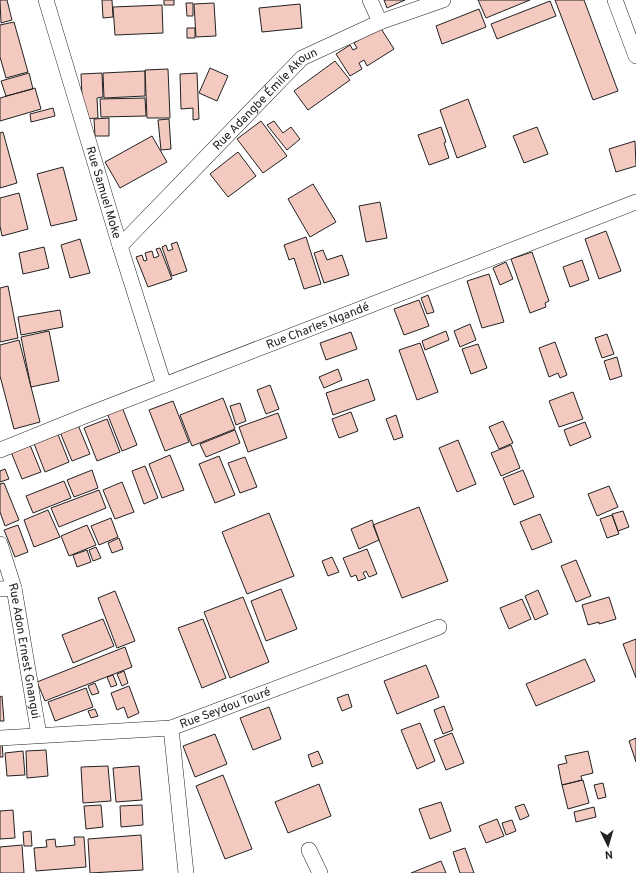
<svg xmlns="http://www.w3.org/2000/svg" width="636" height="873" font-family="Overpass,sans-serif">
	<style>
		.building { fill: #f3c9c0; stroke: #222 }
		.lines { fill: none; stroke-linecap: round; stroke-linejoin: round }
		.street-casing { stroke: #222; stroke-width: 16 }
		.street { stroke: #fff; stroke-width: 15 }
		.labels { text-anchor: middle; stroke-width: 3; stroke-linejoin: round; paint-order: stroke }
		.street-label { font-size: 12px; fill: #222; stroke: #fff }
	</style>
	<rect width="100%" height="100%" fill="#fff"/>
	<path class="building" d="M0 0H7L12 20 1 23Z
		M102 0H112L113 17 103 18Z
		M164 0H174V5H164Z
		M384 0H405L387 8Z
		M478 0H530L486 18Z
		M555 0H584L618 91 593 100Z
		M550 1 556 16 497 39 491 24Z
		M186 3H193V16H187Z
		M214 3 216 36 196 37 194 4Z
		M300 4 302 28 262 32 259 8Z
		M162 5 163 33 115 35 113 7Z
		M479 9 486 27 442 44 436 26Z
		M14 22 28 72 6 78 0 57V25Z
		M380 27 394 49 367 66 364 60 359 63 362 69 350 76 336 54 350 45 353 50 357 48 354 43Z
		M187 28H195V38H187Z
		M335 61 350 80 308 110 294 91Z
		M210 68 228 76 217 101 199 93Z
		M168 69 170 118H147L145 70Z
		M145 71V96L104 98 103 73Z
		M29 73 33 89 6 96 1 81Z
		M102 73 103 97 97 98 98 118 83 119 81 74Z
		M197 73 199 119 193 120V108L181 109 180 74Z
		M35 88 41 109 0 121V98Z
		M145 98 146 116 101 117 100 99Z
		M468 99 486 147 457 158 440 110Z
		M53 108 55 116 31 122 30 114Z
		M109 118V136H95L94 119Z
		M169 119 171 149 161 150 158 120Z
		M261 121 287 156 263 173 237 139Z
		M274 121 283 133 291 127 300 139 287 150 267 125Z
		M441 127 446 142 444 143 449 158 429 165 418 135Z
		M537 127 548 154 524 163 513 136Z
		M3 132 17 183 0 188V133Z
		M152 136 167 162 120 188 105 162Z
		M635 141 636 166 616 172 609 149Z
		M238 152 256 176 228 197 210 174Z
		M63 167 77 220 51 226 37 174Z
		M313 184 336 222 310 237 288 199Z
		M19 193 28 229 2 236 0 226V198Z
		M380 202 387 238 366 242 359 206Z
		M606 231 621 271 599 279 585 239Z
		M306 237 321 284 304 289 294 258 289 260 284 245Z
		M80 239 90 273 70 278 61 245Z
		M177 242 187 271 172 276 162 247 166 245 168 251 173 249 171 244Z
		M44 247 49 268 23 274 19 253Z
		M160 248 172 279 148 287 136 257 142 255 144 261 147 260 145 253 152 251 154 258 159 256 156 249Z
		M323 250 327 260 342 255 349 275 324 283 314 253Z
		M532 252 549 301 545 303 546 307 530 313 511 259Z
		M582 260 589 280 570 287 563 267Z
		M506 262 513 279 500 285 493 268Z
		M489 274 504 322 482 328 467 281Z
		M8 286 18 338 0 342V288Z
		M428 295 434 312 427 314 421 298Z
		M419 300 429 326 404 335 394 309Z
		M60 310 63 327 21 335 18 317Z
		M470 324 476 340 460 347 454 331Z
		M49 331 59 381 31 387 21 337Z
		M446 331 449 340 425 350 422 341Z
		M351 332 357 349 326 360 320 343Z
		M607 334 614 354 602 358 595 338Z
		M19 340 40 422 14 429 0 376V345Z
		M555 342 567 375 560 378 558 373 549 377 539 348Z
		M420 343 438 392 417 400 399 350Z
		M478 344 487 368 471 374 462 349Z
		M617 357 622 376 610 380 604 361Z
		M338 369 342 380 324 388 319 377Z
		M368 379 375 400 333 415 326 393Z
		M270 385 279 409 266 414 257 390Z
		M573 392 583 419 559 427 549 401Z
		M223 398 235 429 192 446 180 415Z
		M173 401 189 442 165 451 149 410Z
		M240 403 246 421 236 425 230 406Z
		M122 407 137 445 122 451 107 413Z
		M351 412 358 431 339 438 332 419Z
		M278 413 287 438 248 452 239 427Z
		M396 415 403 437 394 440 386 419Z
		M107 419 120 452 97 461 84 428Z
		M503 421 513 443 499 449 489 427Z
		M585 422 591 437 570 446 564 430Z
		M78 425 90 454 72 461 60 432Z
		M235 430 240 443 206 457 200 444Z
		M57 432 69 462 45 472 33 441Z
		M458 440 476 484 457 492 439 448Z
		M30 445 41 472 22 479 11 452Z
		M511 445 520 468 501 476 491 453Z
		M170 455 184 490 162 498 149 464Z
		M219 456 235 495 215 503 199 464Z
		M245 457 257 487 240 493 228 463Z
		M145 466 158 498 144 504 132 471Z
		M5 469 9 479 0 482V471Z
		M92 470 98 488 74 497 67 480Z
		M523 470 534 497 514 505 503 478Z
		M64 481 71 498 33 513 26 496Z
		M122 482 134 512 115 519 103 490Z
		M4 483 19 520 5 526 0 512V484Z
		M609 486 618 507 597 516 588 494Z
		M99 490 106 508 59 527 51 508Z
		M419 507 448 581 402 598 373 525Z
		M48 510 60 537 34 547 24 520Z
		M623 511 629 527 618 531 612 514Z
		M269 513 294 576 247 594 222 532Z
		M540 514 552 542 532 550 520 522Z
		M612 515 619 534 607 538 600 519Z
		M111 518 118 537 99 545 91 526Z
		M372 520 379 540 359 549 351 529Z
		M18 525 28 552 15 557 4 530Z
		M87 525 96 545 69 556 61 536Z
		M119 538 123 549 112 553 108 543Z
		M96 547 101 558 93 561 89 550Z
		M367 549 377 574 369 577 366 571 363 573 366 578 358 581 356 575 351 577 343 558Z
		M87 550 91 562 77 567 73 555Z
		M332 557 339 572 328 576 322 561Z
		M576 560 591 596 576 602 561 566Z
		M281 589 297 629 266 641 251 601Z
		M538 590 548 614 535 620 525 596Z
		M115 591 135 641 117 648 98 598Z
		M243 597 269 662 230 678 204 612Z
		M609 597 616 619 599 624V622L588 625 582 605Z
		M522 599 531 619 509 629 500 608Z
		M103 619 114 646 73 663 62 635Z
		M203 619 226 678 202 688 178 628Z
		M636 639V678L623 644Z
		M125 647 132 667 45 701 37 682Z
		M585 659 595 681 536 706 526 684Z
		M426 665 439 697 397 714 384 681Z
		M124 671 128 683 122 686 117 674Z
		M113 675 117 685 111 687 107 677Z
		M95 683 99 693 92 695 88 686Z
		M129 686 139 713 128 718 124 707 117 710 111 693Z
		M86 688 93 707 55 721 48 702Z
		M348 694 352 707 342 711 337 698Z
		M2 696 4 721H0V697Z
		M444 706 453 730 443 734 434 710Z
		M269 707 281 739 253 750 240 718Z
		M95 709 98 716 91 718 88 711Z
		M420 723 435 761 417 769 401 730Z
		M452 733 464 763 446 770 434 740Z
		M215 734 227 764 195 777 183 746Z
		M636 738V762L629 741Z
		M0 743H2L3 757H0Z
		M46 750 48 776 27 778 26 751Z
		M23 751 25 775 7 776 5 753Z
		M318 751 323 763 312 767 308 755Z
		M588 751 593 773 581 776 582 780 562 785 558 765 567 763 565 756Z
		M108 766 111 801 83 803 81 767Z
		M139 766 142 800 116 802 113 768Z
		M223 775 252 849 225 859 196 786Z
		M583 780 589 803 568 809 562 785Z
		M603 783 606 797 598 799 594 785Z
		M319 784 331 816 288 833 275 802Z
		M441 802 451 831 430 839 419 809Z
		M524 804 529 816 520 820 515 807Z
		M101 805 103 827 86 829 84 806Z
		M142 805 143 825 121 827 120 806Z
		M594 807 596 817 576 822 574 812Z
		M13 810 15 838 0 839V811Z
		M497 819 504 836 486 843 479 826Z
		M512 820 516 831 506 835 502 823Z
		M31 831 32 846H24L23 832Z
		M141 835 143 870 90 873 88 839Z
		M74 837H84L86 867 36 871 34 848 47 847 46 840 55 839 56 847 75 845Z
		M22 845 24 873H0V847Z
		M465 848 474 873H460L453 852Z
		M441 861 446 873H411Z"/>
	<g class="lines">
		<defs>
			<g id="street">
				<path id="s1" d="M46 0 120 246 164 385"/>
				<path d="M370 0 380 22"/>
				<path d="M615 0 636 56"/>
				<path id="s2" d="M120 246 302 58 380 22 443 0"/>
				<path id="s3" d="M0 450 87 415 636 202"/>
				<path id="s4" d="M0 544 14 588 39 735"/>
				<path d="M0 589 14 588"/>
				<path d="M171 728 186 873"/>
				<path id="s5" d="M0 738 171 728 439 627"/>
				<path d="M309 850 320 873"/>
			</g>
		</defs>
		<use href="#street" class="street-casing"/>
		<use href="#street" class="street"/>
	</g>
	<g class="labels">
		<g class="street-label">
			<text dy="4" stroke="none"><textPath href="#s2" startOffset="207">Rue Adangbe Émile Akoun</textPath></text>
			<text dy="4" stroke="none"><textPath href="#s1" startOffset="201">Rue Samuel Moke</textPath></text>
			<text dy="4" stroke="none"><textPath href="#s3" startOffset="341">Rue Charles Ngandé</textPath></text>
			<text dy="4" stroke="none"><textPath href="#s4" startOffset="110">Rue Adon Ernest Gnangui</textPath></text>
			<text dy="4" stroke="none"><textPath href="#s5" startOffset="229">Rue Seydou Touré</textPath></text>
		</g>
	</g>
	<g transform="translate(608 845) rotate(175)" stroke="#ffffff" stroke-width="3" paint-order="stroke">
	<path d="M0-3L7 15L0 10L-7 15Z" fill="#222222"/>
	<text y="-6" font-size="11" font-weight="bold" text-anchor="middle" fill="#222222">N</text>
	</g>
</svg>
